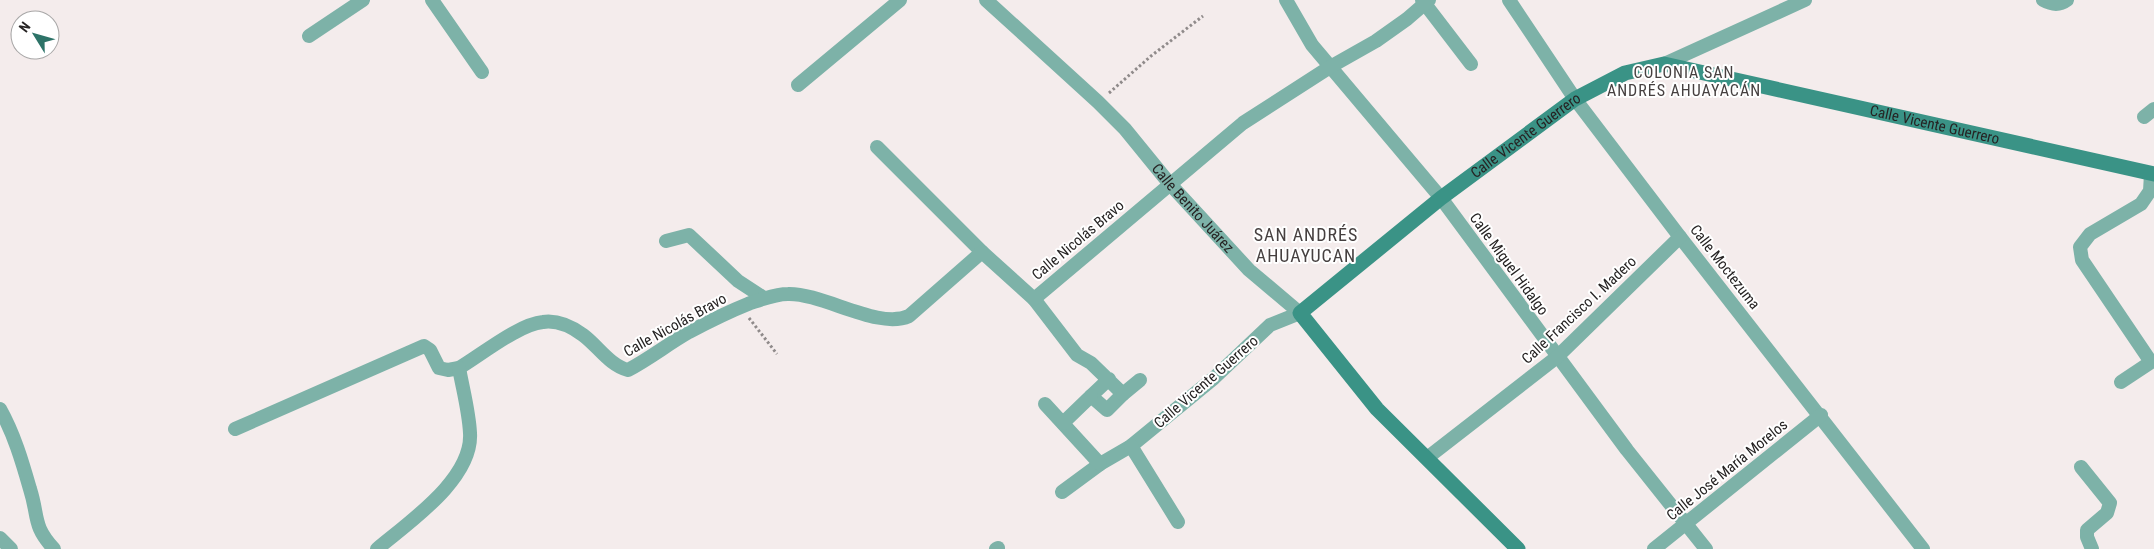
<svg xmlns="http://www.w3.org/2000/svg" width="2154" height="549" font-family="'Roboto Condensed',sans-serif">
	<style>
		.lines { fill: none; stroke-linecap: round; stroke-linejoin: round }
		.path { stroke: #8f8a8a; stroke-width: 3; stroke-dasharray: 2.5 2.5; stroke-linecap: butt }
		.street { stroke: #7db2a8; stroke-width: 14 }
		.secondary { stroke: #3a9386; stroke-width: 15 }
		.labels { text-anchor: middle; stroke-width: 4; stroke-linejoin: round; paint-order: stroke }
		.street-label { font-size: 15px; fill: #262323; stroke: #fff }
		.neighbourhood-label { font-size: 16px; letter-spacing: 1px; fill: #464040; stroke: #fff }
		.quarter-label { font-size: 18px; letter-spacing: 1px; fill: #464040; stroke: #fff }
	</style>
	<rect width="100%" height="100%" fill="#f4ecec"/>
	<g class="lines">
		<path class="path" d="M1109 93 1151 56 1203 16
			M749 318 777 354"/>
		<g class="street">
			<path d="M432 0 482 72"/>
			<path id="s1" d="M986 0 1098 102 1125 129 1169 183 1249 270 1300 313 1270 325 1214 378 1131 446 1100 464 1062 492"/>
			<path d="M1286 0 1312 45 1441 198 1627 450 1706 549"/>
			<path d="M1422 0 1471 64"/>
			<path d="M1509 0 1575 99 1680 237 1923 549"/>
			<path d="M2043 0C2052 5 2059 6 2067 0"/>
			<path d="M309 36 363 0"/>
			<path d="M1664 64 1805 0"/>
			<path d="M798 85 900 0"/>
			<path d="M2144 117 2154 109"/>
			<path d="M877 147 982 252"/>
			<path d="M666 241 689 235 738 281 764 298"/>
			<path d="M1034 299 1077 355 1091 363 1123 394 1107 410 1091 396 1109 379"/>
			<path d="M2121 382 2151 362 2082 260 2080 247 2090 234 2141 204 2150 191 2151 174"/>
			<path d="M1123 394 1140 380"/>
			<path d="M1045 404 1100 464"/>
			<path d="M0 409C14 434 22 461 30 489 39 517 32 525 54 549"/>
			<path d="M1063 423 1091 396"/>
			<path d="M235 429 424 346 430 350 439 368 448 370 459 368C481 355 519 324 543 322 557 320 572 327 583 335 598 346 609 365 628 370 649 359 668 344 689 332 708 322 728 312 748 304 760 300 774 294 788 294 823 293 878 330 909 316L982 252 1034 299 1243 123 1330 67 1376 41 1407 19 1429 0"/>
			<path d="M1131 446 1178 522"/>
			<path d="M1427 458 1557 357 1680 237"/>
			<path d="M2081 467 2110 503 2107 513 2087 530V537L2092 549"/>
			<path d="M0 538 11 549"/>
			<path d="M377 549C409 522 473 479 470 433 469 412 463 390 459 368"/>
			<path d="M996 549 998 548"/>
			<path d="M1654 549 1821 415"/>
		</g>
		<path class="secondary" id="s2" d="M1518 549 1377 409 1300 313 1441 198 1575 99 1625 73 1664 64 2154 174"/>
	</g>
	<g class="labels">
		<g class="street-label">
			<text dy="5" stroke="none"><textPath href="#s2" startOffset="1044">Calle Vicente Guerrero</textPath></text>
			<text dy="5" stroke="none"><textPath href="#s2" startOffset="609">Calle Vicente Guerrero</textPath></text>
			<text dy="5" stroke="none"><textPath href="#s1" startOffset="294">Calle Benito Juárez</textPath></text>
			<text transform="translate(1078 240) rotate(-40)" y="5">Calle Nicolás Bravo</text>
			<text transform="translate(1509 264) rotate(54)" y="5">Calle Miguel Hidalgo</text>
			<text transform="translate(1725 267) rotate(52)" y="5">Calle Moctezuma</text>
			<text transform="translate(1579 310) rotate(-43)" y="5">Calle Francisco I. Madero</text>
			<text transform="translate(675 325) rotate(-29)" y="5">Calle Nicolás Bravo</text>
			<text transform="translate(1206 382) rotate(-41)" y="5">Calle Vicente Guerrero</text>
			<text transform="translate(1727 470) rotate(-39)" y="5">Calle José María Morelos</text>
		</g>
		<g class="neighbourhood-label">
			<text x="1684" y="78">COLONIA SAN<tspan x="1684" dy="18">ANDRÉS AHUAYACÁN</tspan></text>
		</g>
		<g class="quarter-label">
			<text x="1306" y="241">SAN ANDRÉS<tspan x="1306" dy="21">AHUAYUCAN</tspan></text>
		</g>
	</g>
	<g transform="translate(35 35) rotate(307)"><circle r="24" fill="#ffffff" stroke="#a8a7a7"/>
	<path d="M0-4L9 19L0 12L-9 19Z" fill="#2d7368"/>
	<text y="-8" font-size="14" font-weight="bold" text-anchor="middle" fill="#262323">N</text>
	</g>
</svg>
